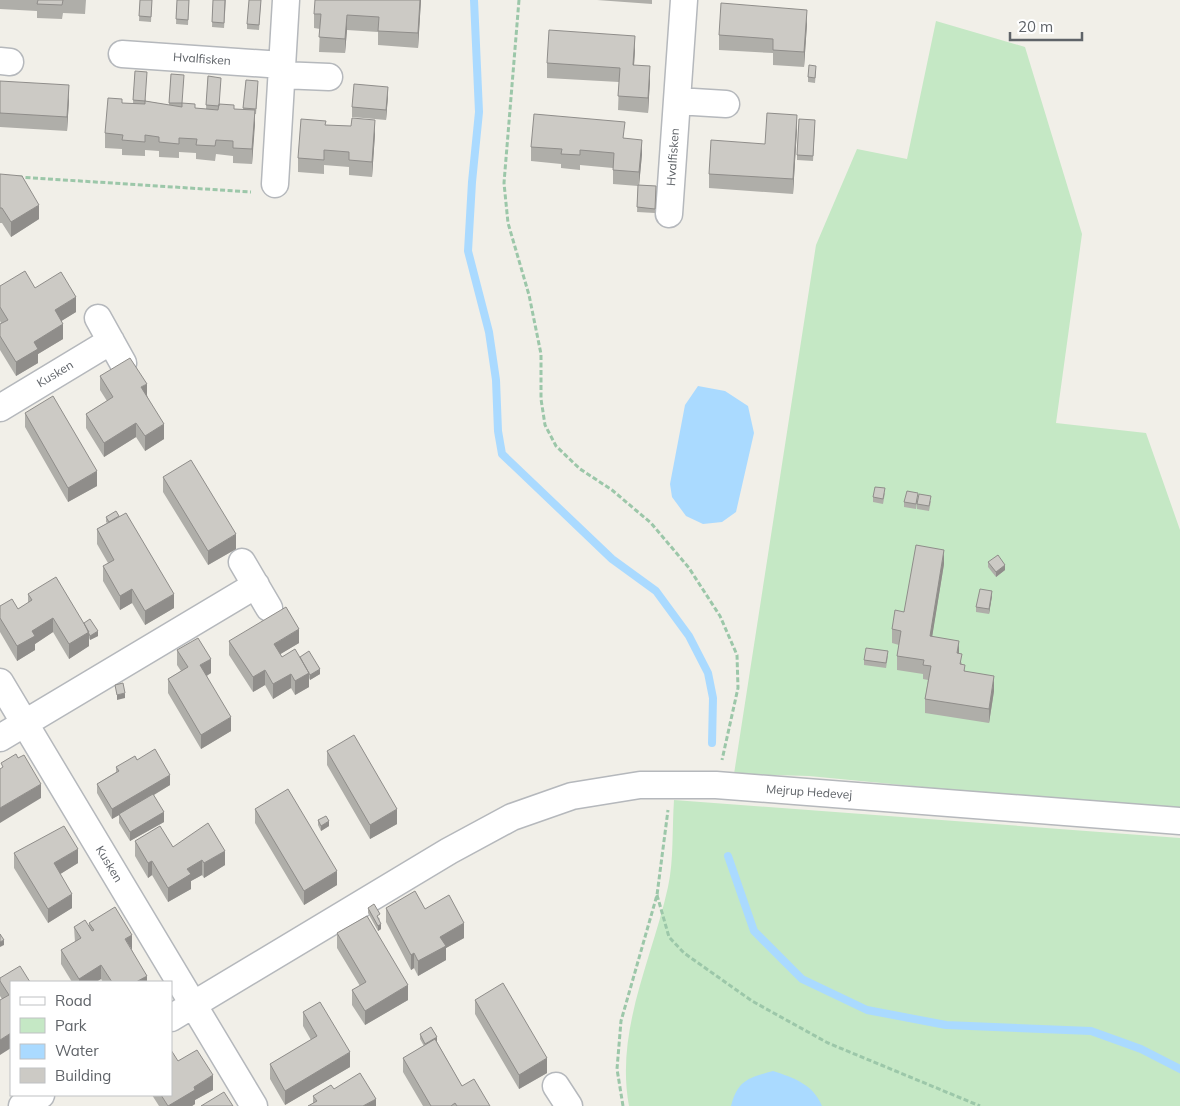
<svg xmlns="http://www.w3.org/2000/svg" width="1180" height="1106" font-family="Mulish,sans-serif">
	<style>
		.green { fill: #c5e8c5 }
		.water { fill: #aadaff }
		.lines { fill: none; stroke-linecap: round; stroke-linejoin: round }
		.stream { stroke: #aadaff; stroke-width: 8 }
		.minor-casing { stroke: #b5b8bc; stroke-width: 29 }
		.path { stroke: #9cc7a9; stroke-width: 3; stroke-dasharray: 5 2.5; stroke-linecap: butt }
		.minor { stroke: #fff; stroke-width: 26 }
		.wall { fill: #afaea9 }
		.shaded-wall { fill: #8f8d8a }
		.building { fill: #cccac5; stroke: #8f8d8a }
		.labels { text-anchor: middle; stroke-width: 5; stroke-linejoin: round; paint-order: stroke }
		.street-label { font-size: 12px; fill: #5f6368; stroke: #fff }
	</style>
	<rect width="100%" height="100%" fill="#f1efe8"/>
	<path class="green" d="M936 21 1025 47 1082 234 1056 423 1146 433 1180 530V812L809 776 734 774 816 245 857 149 907 159Z
		M674 800 1180 838V1106H629C615 1030 652 960 668 887 674 860 672 828 674 800Z"/>
	<path class="water" d="M698 386 725 391 748 406 754 433 736 512 722 522 703 524 686 516 672 497 670 484 685 405Z
		M773 1071C794 1078 813 1084 822 1106H731C738 1080 748 1078 773 1071Z"/>
	<g class="lines">
		<path class="stream" d="M474 0 479 112 472 182 468 251 489 332 496 380 498 431 502 454 612 559 656 591 689 636 708 673 713 698 712 743
			M728 856 754 931 802 979 867 1010 946 1025 1091 1031 1141 1049 1180 1069"/>
		<defs>
			<path id="minor" d="M122 54 282 65
				M0 61 10 62
				M281 75 329 77
				M677 101 726 104
				M275 184 286 0
				M669 214 684 0
				M98 318 123 363
				M0 408 111 341
				M242 562 269 608
				M0 682 254 1106
				M0 738 256 585
				M171 1018 449 851 512 817 572 796 640 785H716L1180 821
				M556 1086 569 1106
				M22 1106 41 1095"/>
		</defs>
		<use href="#minor" class="minor-casing"/>
		<path class="path" d="M519 0 504 183 508 223 529 295 541 354V399L545 425 556 446 580 469 612 490 651 523 689 568 720 616 737 655 738 688 722 760
			M18 177 251 192
			M657 895 669 937 684 953 752 1001 828 1043 980 1106
			M623 1106 617 1069 621 1021 657 895 668 810"/>
		<use href="#minor" class="minor"/>
	</g>
	<path class="wall" d="M0 0H86L85 14 63 13 62 19 37 18V11L0 9Z
		M140 0H152L151 22 139 21Z
		M177 0H189L188 25 176 24Z
		M213 0H226L224 28 212 27Z
		M261 0 259 30 247 29V24Z
		M421 0 418 48 378 45V32L347 30 345 53 319 52 320 29 314 28V14Z
		M597 0H652V4Z
		M807 24 804 67 773 65V53L719 50V35Z
		M635 50 634 65 650 80 648 113 618 110 619 82 547 78V63Z
		M135 71 146 101 169 105 171 74 182 103 195 108 206 109 208 76 219 104 234 109 243 110 246 80 258 86 256 114H255L252 164 233 163V156L216 154 215 161 196 159V153L179 152V158L159 157V151L145 150V156L122 155V149L105 148V133L122 103H133Z
		M816 71 815 83 808 82V77Z
		M0 81 69 100 67 131 0 127Z
		M388 96 386 120 352 117V107Z
		M326 125 375 134 372 177 349 175V167L324 165V174L298 172V158Z
		M815 125 813 161 797 160V155Z
		M797 129 793 194 709 188V174L765 144Z
		M625 138 642 154 639 185 656 186 655 213 637 212 638 186 613 184V168L580 165V170L561 168V164L531 161V147Z
		M0 174 39 219 11 237 2 223H0Z
		M0 286 35 288 76 312 61 321 63 339 38 354V363L16 376 0 350V324L1 323 0 321Z
		M100 376 147 395 164 439 145 451 136 437 104 457 86 428V414L107 401 100 390Z
		M25 413 97 486 68 502 25 427Z
		M163 477 236 549 208 565 163 492Z
		M885 493 883 504 873 502V497Z
		M918 498 916 509 904 507V502Z
		M931 501 929 511 917 509V504Z
		M106 517 174 608 145 625 132 603 120 610 103 581V566L108 563 97 544V529L107 523 106 522Z
		M988 562 1005 570 996 577 988 567Z
		M944 564 932 636 959 654 962 665 965 671 994 691 989 723 925 713V699L928 680 923 679V674L897 670V656L899 645 892 643V629L904 612Z
		M28 594 84 623 98 636 90 640 89 638V646L69 659 53 632 35 644V650L17 661 0 632V606L18 609 28 603Z
		M992 596 989 614 976 612V607Z
		M229 641 299 643 280 654 282 657H300L320 674 310 680 309 678V687L295 695 291 688 273 699 265 685 253 692 229 655Z
		M177 650 211 673 207 676 231 731 201 749 168 693V679L181 671 177 665Z
		M888 656 886 668 864 665V660Z
		M327 751 397 824 370 839 327 765Z
		M137 760 170 785 154 795 164 822 130 841 119 823V815L112 819 97 793V784L116 772V767Z
		M255 809 337 885 304 905 255 823Z
		M318 820 329 826 321 831 318 825Z
		M135 841 173 847 225 865 204 878 202 875 191 881V889L168 902 152 875 148 878 135 856Z
		M14 853 78 863 60 874 72 908 48 923 14 868Z
		M368 908 380 919 379 920 381 929 378 931 368 913Z
		M386 908 425 909 464 938 446 948V960L418 976 414 968 411 970 386 922Z
		M89 923 132 950 147 982H103L101 979 96 982H72L61 964V950L75 942 74 927H89Z
		M337 933 408 1000 365 1025 352 1005V990L360 986 337 948Z
		M0 981 30 982 11 1048 2 999 0 996Z
		M475 1000 547 1073 519 1089 475 1014Z
		M303 1012 350 1067 285 1105 270 1079V1064L311 1040 303 1026Z
		M420 1034 437 1042 462 1086 490 1106H423L403 1072V1058L424 1046 420 1039Z
		M178 1061 213 1090 195 1100V1104L192 1106H159L152 1095H171Z
		M313 1096 376 1106 313 1103Z"/>
	<path class="shaded-wall" d="M420 0H421L418 48V33Z
		M807 10V24L804 67V52Z
		M347 15V30L345 53V39Z
		M635 36V50L633 79V65Z
		M650 66V80L648 113V98Z
		M69 85V100L67 131V117Z
		M388 87V96L386 120V110Z
		M255 110V125L252 164V149Z
		M797 115V129L793 194V179Z
		M375 120V134L372 177V162Z
		M642 140V154L639 186V172Z
		M39 205V219L11 237V222Z
		M76 297V312L55 325V310Z
		M63 324V339L38 354V363L16 376V362L34 342Z
		M147 384V399L141 387Z
		M136 423V437L104 457V443Z
		M164 424V439L145 451V436Z
		M97 471V486L68 502V488Z
		M236 534V549L208 565V551Z
		M944 550V564L930 650V636Z
		M1005 565V570L996 577V572Z
		M132 589V603L120 610V596Z
		M992 591V596L989 614V609Z
		M174 594V608L145 625V611Z
		M53 618V632L35 644V650L17 661V646L32 631Z
		M299 629V643L274 658V644Z
		M98 631V636L90 640V636Z
		M89 632V646L69 659V644Z
		M959 641V655L957 653Z
		M211 659V673L200 679V665Z
		M320 669V674L310 680V675Z
		M265 670V685L253 692V677Z
		M309 673V687L295 695V681Z
		M291 674V688L273 699V684Z
		M994 676V691L989 723V709Z
		M125 693V698L117 700V695Z
		M231 717V731L201 749V735Z
		M170 775V785L120 815 119 814V815L112 819V809Z
		M41 784V798L0 823V808Z
		M397 809V824L370 839V825Z
		M164 812V822L130 841V832Z
		M329 821V826L321 831V826Z
		M78 849V863L54 878V863Z
		M225 851V865L204 878V863Z
		M202 860V875L191 881V889L168 902V888L187 869Z
		M152 861V875L148 878V863Z
		M337 871V885L304 905V891Z
		M72 894V908L48 923V909Z
		M464 923V938L446 948V960L418 976V961L440 937Z
		M381 924V929L378 931V926Z
		M132 935V950L125 939Z
		M4 940V945L0 947V942Z
		M414 953V968L411 970V955Z
		M101 965V979L96 982H79V979Z
		M147 976V982H136Z
		M408 985V1000L365 1025V1011Z
		M11 1033V1048L0 1055V1040Z
		M437 1037V1042L425 1049V1044Z
		M350 1052V1067L285 1105V1091Z
		M547 1058V1073L519 1089V1075Z
		M213 1075V1090L195 1100V1104L192 1106H168L194 1087Z
		M376 1099V1106H363Z"/>
	<path class="building" d="M38 0H63L62 5 37 4Z
		M140 0H152L151 17 139 16Z
		M177 0H189L188 20 176 19Z
		M213 0H225L224 23 212 22Z
		M249 0H261L259 25 247 24Z
		M315 0H420L418 33 378 31 379 17 347 15 345 39 319 37 321 14H314Z
		M721 3 807 10 804 52 773 50V39L719 35Z
		M549 30 635 36 633 65 650 66 648 98 618 96 620 68 547 63Z
		M809 65 816 66 815 78 808 77Z
		M135 71 147 72 145 101 133 100Z
		M171 74 184 75 182 103H169Z
		M208 76 221 78 219 106 206 105Z
		M246 80 258 81 256 109 243 108Z
		M0 81 69 85 67 117 0 113Z
		M354 84 388 87 386 110 352 107Z
		M108 98 122 99V103L145 104V101L182 107V103L195 104V108L218 110 219 104 234 105V109L255 110 252 149 233 148V141L216 140 215 146 196 145 197 139 179 138V144L159 142V137L145 135V142L122 140 123 135 105 133Z
		M767 113 797 115 793 179 709 174 711 140 765 144Z
		M534 114 625 122 623 138 642 140 639 172 613 170 614 153 580 150V155L561 154 562 149 531 147Z
		M352 118 375 120 372 162 349 160V152L324 150V160L298 158 301 119 326 121 325 125 351 126Z
		M799 119 815 120 813 156 797 155Z
		M0 174 22 176 39 205 11 222 2 208H0Z
		M638 185 656 186 655 209 637 207Z
		M25 271 35 288 61 272 76 297 55 310 63 324 34 342 38 349 16 362 0 336V324L8 320 0 307V286Z
		M130 358 147 384 141 387 164 424 145 436 136 423 104 443 86 414 113 397 100 376Z
		M53 396 97 471 68 488 25 413Z
		M191 460 236 534 208 551 163 477Z
		M875 487 885 488 883 499 873 497Z
		M907 491 918 493 916 504 904 502Z
		M919 494 931 496 929 506 917 504Z
		M116 511 119 516 109 522 106 517Z
		M126 513 174 594 145 611 132 589 120 596 103 566 114 560 97 529Z
		M916 545 944 550 930 636 959 641 957 653 962 654 960 664 965 665 964 671 994 676 989 709 925 699 931 666 923 665 924 660 897 656 901 631 892 629 895 610 904 612Z
		M998 555 1005 565 996 572 988 562Z
		M56 577 89 632 69 644 53 618 32 631 35 636 17 646 0 618V606L12 599 18 609 32 600 28 594Z
		M980 589 992 591 989 609 976 607Z
		M286 607 299 629 274 644 282 657 295 649 309 673 295 681 291 674 273 684 265 670 253 677 229 641Z
		M90 619 98 631 90 636 84 623Z
		M198 638 211 659 200 665 231 717 201 735 168 679 188 667 177 650Z
		M866 648 888 651 886 663 864 660Z
		M309 651 320 669 310 675 300 657Z
		M123 683 125 693 117 695 115 685Z
		M354 735 397 809 370 825 327 751Z
		M155 749 170 775 112 809 97 784 119 771 116 767 135 756 137 760Z
		M16 754 18 758 24 755 41 784 0 808V769L3 767 1 763Z
		M288 789 337 871 304 891 255 809Z
		M153 794 164 812 130 832 119 814Z
		M326 816 329 821 321 826 318 820Z
		M208 823 225 851 204 863 202 860 187 869 191 874 168 888 152 861 148 863 135 841 160 826 173 847Z
		M64 826 78 849 54 863 72 894 48 909 14 853Z
		M415 891 425 909 449 895 464 923 440 937 446 946 418 961 414 953 411 955 386 908Z
		M374 904 380 914 377 916 381 924 378 926 368 908Z
		M115 907 132 935 125 939 147 976 136 982H112L101 965 79 979 61 950 81 938 74 927 85 920 92 931 94 930 89 923Z
		M367 916 408 985 365 1011 352 990 366 982 337 933Z
		M0 934 4 940 0 942Z
		M20 966 30 982H11V1033L0 1040V1000L9 995 0 981V978Z
		M503 983 547 1058 519 1075 475 1000Z
		M320 1002 350 1052 285 1091 270 1064 317 1036 303 1012Z
		M431 1027 437 1037 425 1044 420 1034Z
		M435 1039 462 1086 474 1079 490 1106H457L455 1103 451 1106H431L403 1058Z
		M171 1050 178 1061 197 1050 213 1075 194 1087 195 1090 168 1106 161 1095H171Z
		M360 1073 376 1099 363 1106H308L317 1101 313 1096 331 1085 334 1089Z
		M224 1092 233 1106H201Z"/>
	<g class="labels">
		<g class="street-label">
			<text transform="translate(202 59) rotate(4)" y="4">Hvalfisken</text>
			<text transform="translate(673 157) rotate(-86)" y="4">Hvalfisken</text>
			<text transform="translate(55 374) rotate(-31)" y="4">Kusken</text>
			<text transform="translate(809 792) rotate(4)" y="4">Mejrup Hedevej</text>
			<text transform="translate(109 864) rotate(59)" y="4">Kusken</text>
		</g>
	</g>
	<rect x="10" y="981" width="162" height="115" fill="#ffffff" stroke="#bfc1c3"/>
	<rect x="20" y="997" width="25" height="8" fill="#ffffff" stroke="#bfc1c3"/>
	<text x="55" y="1006" font-size="15" fill="#5f6368">Road</text>
	<rect x="20" y="1018" width="25" height="15" fill="#c5e8c5" stroke="#bfc1c3"/>
	<text x="55" y="1031" font-size="15" fill="#5f6368">Park</text>
	<rect x="20" y="1044" width="25" height="15" fill="#aadaff" stroke="#bfc1c3"/>
	<text x="55" y="1056" font-size="15" fill="#5f6368">Water</text>
	<rect x="20" y="1068" width="25" height="15" fill="#cccac5" stroke="#bfc1c3"/>
	<text x="55" y="1081" font-size="15" fill="#5f6368">Building</text>
	<path d="M1010 32v8h72v-8" fill="none" stroke="#5f6368" stroke-width="2.5"/>
	<text x="1018" y="32" font-size="15" fill="#5f6368" stroke="#ffffff" stroke-width="4" paint-order="stroke">20 m</text>
</svg>
